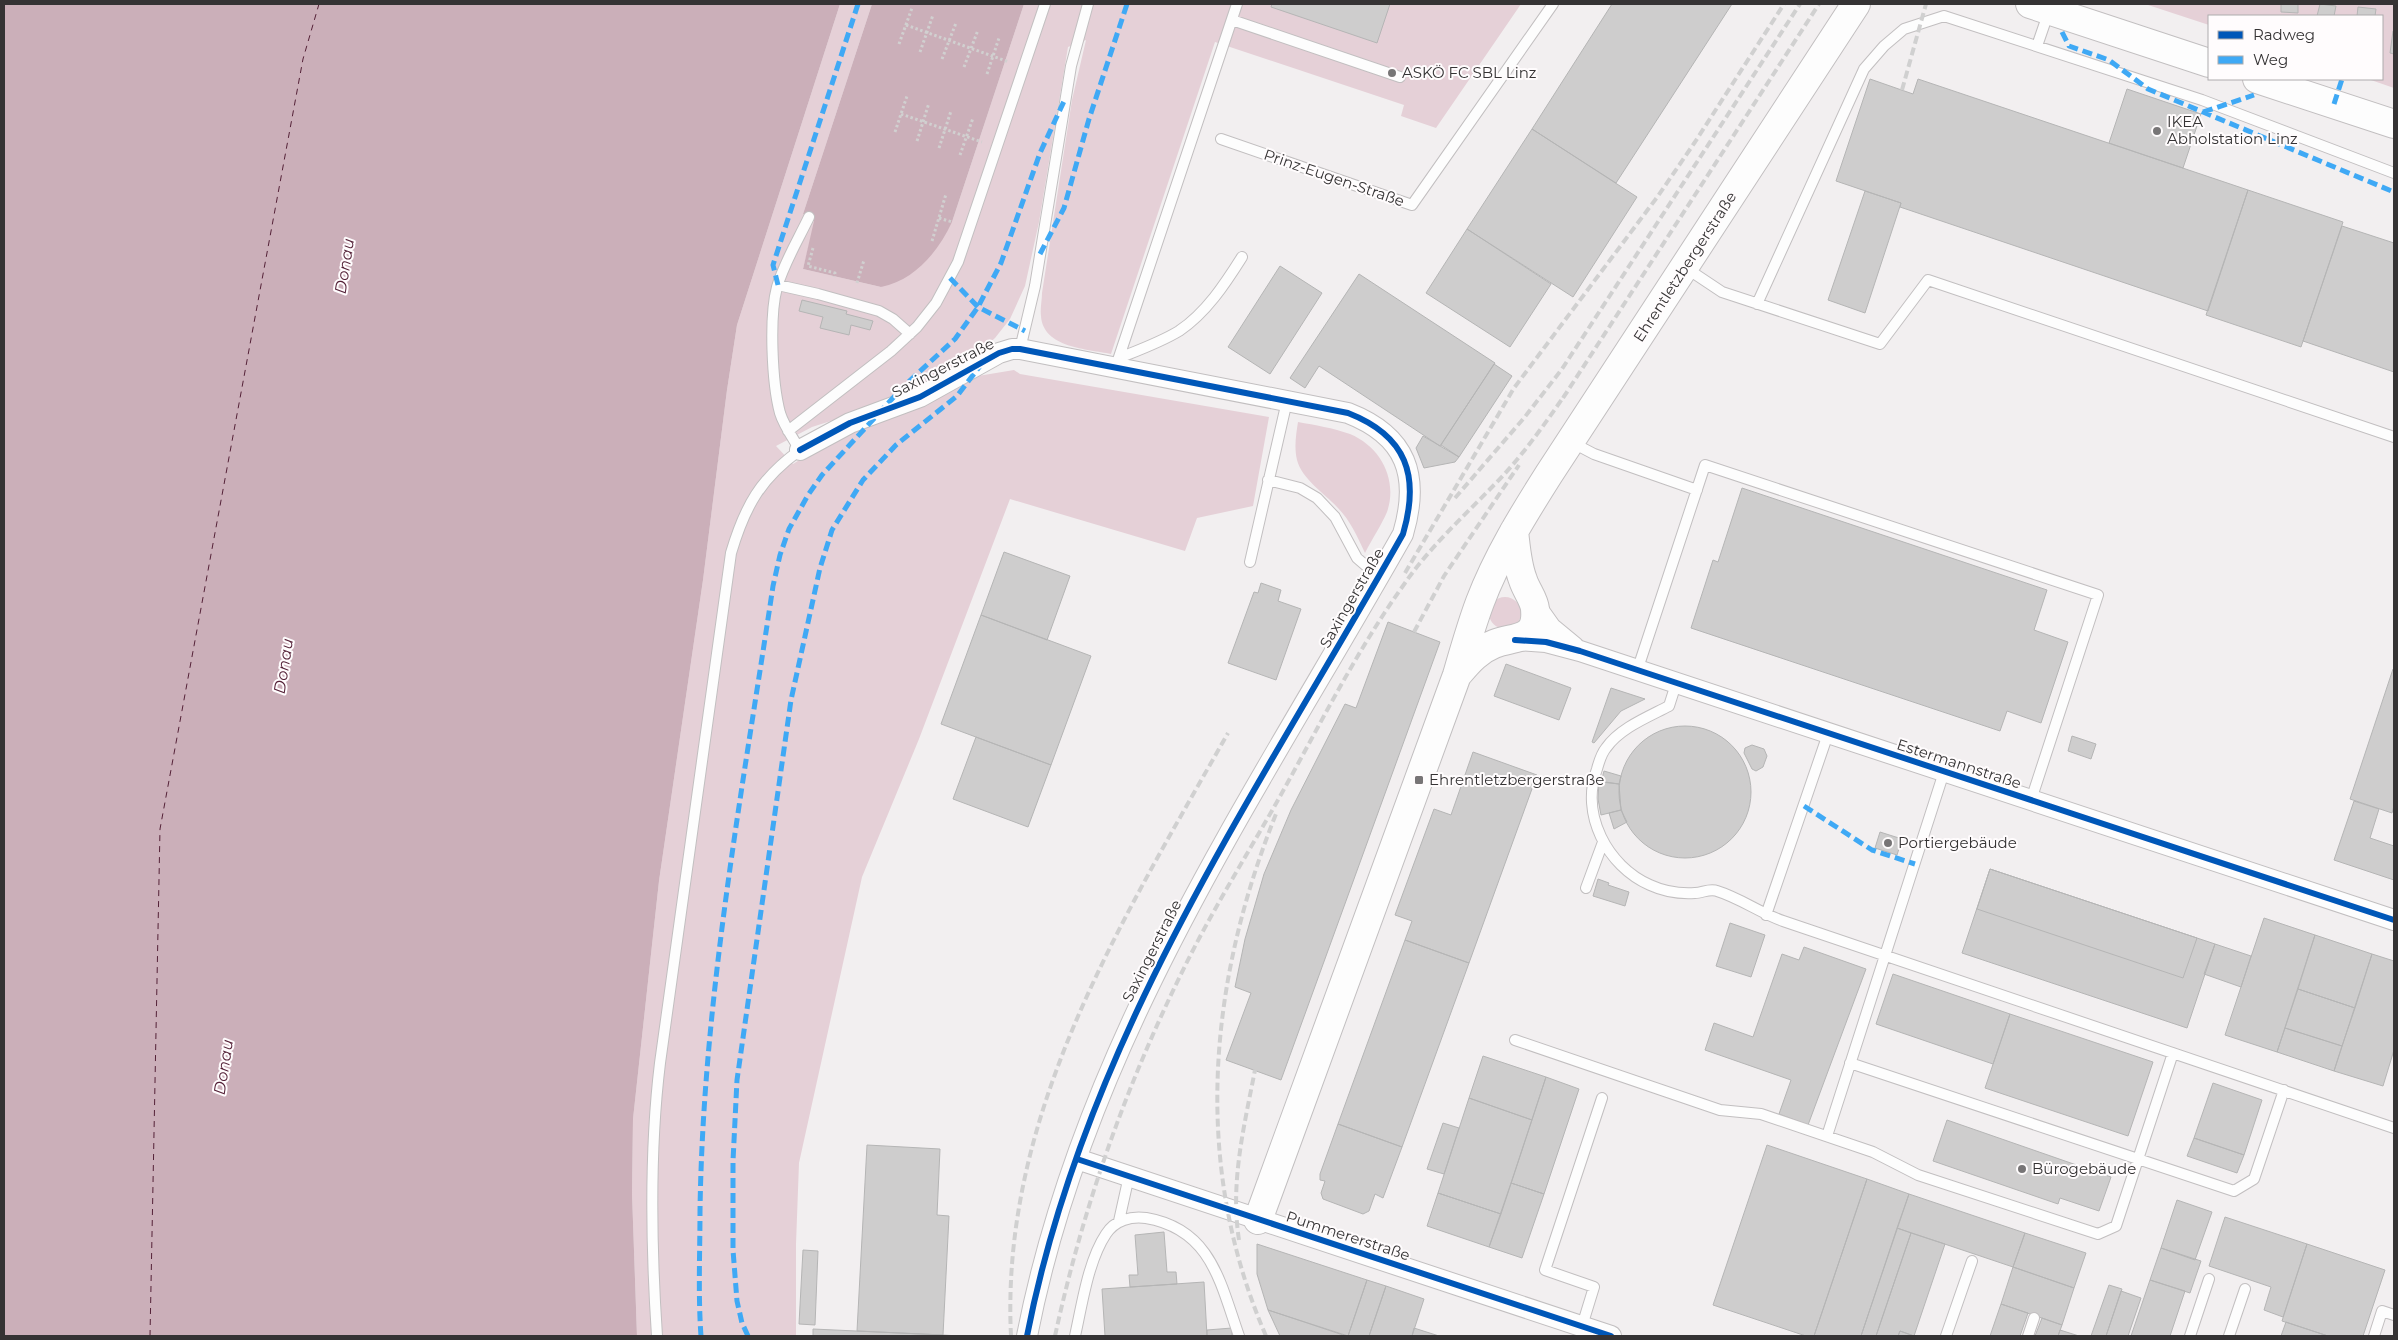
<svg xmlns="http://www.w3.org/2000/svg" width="2398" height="1340" font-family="Montserrat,sans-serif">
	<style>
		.green { fill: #e5d0d7 }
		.water { fill: #cbafb9 }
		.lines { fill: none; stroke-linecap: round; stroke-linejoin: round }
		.ferry { stroke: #542137; stroke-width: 1; stroke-dasharray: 6 5; stroke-linecap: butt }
		.building { fill: #cecdcd; stroke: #b5b5b5 }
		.lane-casing { stroke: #c2bfc0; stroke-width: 12 }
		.street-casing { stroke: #c2bfc0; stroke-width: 22 }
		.secondary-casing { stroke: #c2bfc0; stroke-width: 30 }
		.path { stroke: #d1d0d0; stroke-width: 3; stroke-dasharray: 2.5 2.5; stroke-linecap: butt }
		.lane { stroke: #fdfdfd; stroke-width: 10 }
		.street { stroke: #fdfdfd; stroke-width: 20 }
		.secondary { stroke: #fdfdfd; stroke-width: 28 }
		.rail { stroke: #d0d0d0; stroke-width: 4; stroke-dasharray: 8 4; stroke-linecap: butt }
		.quiet { stroke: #3fa9f5; stroke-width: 5; stroke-dasharray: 10 5; stroke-linecap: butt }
		.cycleway-casing { stroke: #fffcfd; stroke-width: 9 }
		.cycleway { stroke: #0057b8; stroke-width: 6 }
		.poi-dot { fill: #777576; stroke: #fffcfd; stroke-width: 2 }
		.labels { text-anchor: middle; stroke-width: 4; stroke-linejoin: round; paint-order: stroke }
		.poi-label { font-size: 15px; fill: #353334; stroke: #fffcfd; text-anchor: start }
		.street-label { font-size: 15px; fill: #353334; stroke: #fffcfd }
		.water-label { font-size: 16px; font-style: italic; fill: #542137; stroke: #fffcfd }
	</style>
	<rect width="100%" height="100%" fill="#f2eff0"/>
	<path class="green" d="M840 4H872L803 214 815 221 803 269 881 287 952 222 1024 4H1521L1436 128 1401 116 1404 105 1215 42 1111 354C1088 349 1043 348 1041 316 1040 309 1042 300 1042 293L1072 100 1086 40 1068 47 1039 222 1025 286 1010 319 995 338 974 357 909 396 812 427 776 446 793 464 825 444 978 376 1014 370 1020 374 1269 417 1253 506 1197 518 1185 551 1010 499 919 739 862 877 799 1163 796 1244V1336H637L632 1193 633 1119 659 881 703 580 727 390 737 325Z
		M2145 4H2394V88L2368 79H2382V16H2209V25Z
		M1298 422C1315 425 1333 428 1350 434 1381 447 1398 480 1387 512 1381 526 1372 539 1365 553 1357 536 1350 520 1337 507 1324 493 1302 479 1297 460 1294 447 1296 435 1298 422Z
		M1489 613a16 16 0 1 1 32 0a16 16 0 1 1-32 0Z"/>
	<path class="water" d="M4 4H840L737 325 727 390 703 580 659 881 633 1119 632 1193 637 1336H4Z
		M872 4H1024L952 222C938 252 915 280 881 287L803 269 814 221 803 214Z"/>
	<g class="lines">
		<path class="ferry" d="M150 1336 160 829 303 59 319 4"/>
	</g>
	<path class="building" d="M1272 4H1390L1377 43 1271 7Z
		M1612 4H1732L1616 183 1532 129Z
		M2281 4H2298V13L2281 12Z
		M2320 4 2336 6 2334 16H2317Z
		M2358 7 2376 9 2375 16H2357Z
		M2393 31H2394V54L2390 53Z
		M1870 79 1913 94 1918 79 2248 190 2208 311 1900 207 1901 203 1836 181Z
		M2127 89 2201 114 2183 168 2109 143Z
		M1532 129 1637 197 1573 297 1467 229Z
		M2248 190 2343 222 2301 347 2206 315Z
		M1865 191 1901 203 1865 313 1828 300Z
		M2342 226 2394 243V372L2303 341Z
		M1467 229 1551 284 1510 347 1426 293Z
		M1280 266 1322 293 1270 374 1228 347Z
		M1359 274 1495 363 1440 446 1319 366 1305 388 1290 378Z
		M802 300 847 311 846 314 873 321 870 330 851 325 849 335 820 328 823 317 799 311Z
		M1494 364 1512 376 1459 457 1441 445Z
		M1423 436 1459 457 1455 462 1424 468 1416 448Z
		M1742 488 2047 590 2034 630 2068 642 2041 723 2007 711 2000 731 1691 628 1713 560 1718 562Z
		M1004 552 1070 576 1047 640 981 615Z
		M1261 583 1281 590 1278 601 1301 609 1276 680 1228 663 1254 592 1258 593Z
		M981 615 1091 656 1051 765 941 724Z
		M1388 622 1440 642 1281 1080 1226 1060 1251 993 1235 987 1245 939 1264 874 1291 810 1345 704 1356 708Z
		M1506 664 1571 688 1559 720 1494 696Z
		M2393 669 2394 670V806L2392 813 2350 799Z
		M1611 688 1645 699 1621 711 1594 743 1592 742Z
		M1619 792a66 66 0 1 1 132 0a66 66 0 1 1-132 0Z
		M2072 736 2096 744 2091 759 2068 751Z
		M976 737 1051 765 1028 827 953 799Z
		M1752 745 1764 749 1767 756 1763 767 1756 771 1752 769 1744 753 1745 748Z
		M1473 752 1537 775 1469 963 1405 940 1412 921 1395 915 1434 809 1451 815Z
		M1604 771 1621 776 1619 784 1601 782Z
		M1599 781 1619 784 1621 810 1601 815 1598 799Z
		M2354 801 2379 809 2370 838 2394 846V880L2334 860Z
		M1621 810 1627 822 1614 829 1609 813Z
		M1880 832 1902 839 1897 855 1875 848Z
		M1990 869 2215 944 2187 1028 1962 953Z
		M1990 869 2197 938 2183 978 1977 909Z
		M1598 879 1609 883 1608 885 1629 892 1625 906 1593 896Z
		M2264 918 2315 935 2277 1052 2225 1035Z
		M1730 923 1765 935 1751 977 1716 966Z
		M2315 935 2372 954 2355 1008 2298 989Z
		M1405 940 1469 963 1402 1147 1338 1124Z
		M2215 944 2251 956 2241 987 2204 974Z
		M1804 947 1866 969 1808 1125 1779 1114 1791 1080 1705 1050 1714 1023 1753 1037 1782 954 1799 960Z
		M2372 954 2394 961V1050L2383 1086 2334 1071Z
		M1893 974 2010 1014 1993 1064 1876 1024Z
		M2298 989 2355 1008 2342 1046 2285 1028Z
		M2010 1014 2153 1062 2128 1136 1985 1088Z
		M2285 1028 2342 1046 2334 1071 2277 1052Z
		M1483 1056 1546 1077 1532 1120 1469 1098Z
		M1546 1077 1579 1089 1544 1194 1511 1183Z
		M2213 1083 2262 1100 2244 1155 2194 1138Z
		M1469 1098 1532 1120 1501 1214 1438 1193Z
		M1947 1120 2111 1177 2099 1211 2060 1198 2058 1204 1933 1161Z
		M1443 1123 1459 1128 1444 1174 1427 1169Z
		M1338 1124 1402 1147 1383 1198 1375 1194 1369 1211 1363 1214 1323 1199 1321 1193 1325 1181 1320 1180V1174Z
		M2194 1138 2244 1155 2237 1173 2187 1156Z
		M867 1145 940 1149 937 1215 949 1216 943 1335 857 1331Z
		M1767 1145 1867 1179 1814 1336H1806L1713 1305Z
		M1867 1179 1909 1194 1861 1336H1814Z
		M1511 1183 1544 1194 1522 1258 1489 1247Z
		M1438 1193 1501 1214 1489 1247 1427 1226Z
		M1909 1194 2025 1233 2013 1267 1897 1228Z
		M2177 1200 2212 1212 2195 1260 2161 1248Z
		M2225 1217 2307 1244 2283 1317 2264 1310 2271 1287 2209 1266Z
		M1897 1228 1911 1233 1876 1336H1861Z
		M1164 1232 1167 1272H1176L1177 1284 1130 1287 1129 1275H1138L1135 1235Z
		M1911 1233 1945 1244 1914 1336 1900 1331 1898 1336H1876Z
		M2025 1233 2086 1253 2074 1288 2013 1267Z
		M1257 1244 1367 1280 1348 1336 1268 1310 1257 1274Z
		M2307 1244 2385 1270 2363 1336H2328L2282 1321Z
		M2161 1248 2201 1261 2190 1293 2150 1280Z
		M803 1250 818 1251 815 1325 799 1324Z
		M2013 1267 2074 1288 2062 1325 2001 1304Z
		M1367 1280 1386 1286 1369 1336H1348Z
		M2150 1280 2185 1291 2170 1336H2131Z
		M1204 1282 1207 1336H1105L1102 1289Z
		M2109 1285 2122 1289 2106 1336H2091Z
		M1386 1286 1424 1299 1412 1336H1369Z
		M2121 1291 2141 1298 2128 1336H2106Z
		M2001 1304 2028 1313 2020 1336H1990Z
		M1268 1310 1346 1336H1280Z
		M2042 1318 2062 1325 2058 1336H2035Z
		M2286 1322 2328 1336H2281Z
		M1232 1328V1336H1207V1330Z
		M1414 1328 1439 1336H1412Z
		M813 1329 943 1335 959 1336H813Z
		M2060 1330 2079 1336H2058Z
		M1900 1331 1914 1336H1915H1898Z"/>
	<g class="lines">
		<defs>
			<path id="lane" d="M1232 20 1400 77
				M2037 46 2049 11
				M1221 139 1412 205 1553 4
				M1686 268 1722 292 1880 344 1928 280 2394 437
				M778 285 818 294 879 311 893 319 910 334
				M1757 304 1864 69 1884 46 1904 29 1944 16 2202 100 2394 173
				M1020 349 1035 286 1071 66 1088 4
				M1119 358C1139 350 1161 342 1179 331 1206 313 1225 284 1242 257
				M1115 369 1237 4
				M788 431 891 351 917 327 936 303 958 262 1045 4
				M1571 442 1594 454 1697 490
				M1268 480 1300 488 1317 498 1335 517 1357 558 1379 577
				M1250 562 1287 401
				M1637 671 1705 465 2098 595 2031 800
				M1676 684 1669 706C1648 717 1620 728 1606 748 1601 754 1599 762 1597 769 1580 814 1607 866 1650 885 1663 891 1680 894 1695 893 1702 893 1710 888 1717 891 1740 898 1760 913 1783 921L2394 1128
				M1586 888 1603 842
				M1766 915 1828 734
				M1515 1040 1720 1110 1761 1114 1873 1152 1918 1175 2098 1234 2116 1226 2173 1053
				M1850 1063 2234 1191 2254 1179 2284 1090
				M1827 1136 1944 772
				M1119 1221 1129 1176
				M1582 1326 1594 1287 1545 1270 1602 1098
				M657 1336C651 1246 649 1153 660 1063L731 553C745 506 760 479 800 450 793 438 784 426 780 413 772 383 769 317 777 287 784 263 798 240 809 217
				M1075 1336C1082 1305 1088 1261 1106 1234 1115 1220 1131 1216 1146 1218 1211 1229 1220 1282 1239 1336
				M1946 1336 1972 1261
				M2028 1336 2034 1318
				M2190 1336 2209 1279
				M2229 1336 2245 1289
				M2374 1336 2382 1311 2394 1315"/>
			<path id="street" d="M800 450 850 423 920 397 999 353 1012 349H1020L1348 413C1407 436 1420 476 1403 534 1257 793 1085 1038 1027 1336
				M1534 604 1551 628 1574 647
				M1515 640 1546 642 1580 651 2394 920
				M1077 1159 1611 1336"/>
			<path id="secondary" d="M2030 4 2209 63
				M2257 79 2394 124
				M1459 673C1469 661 1479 650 1494 644 1513 636 1538 642 1535 609 1534 599 1526 590 1523 580 1517 565 1516 548 1514 531
				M1258 1220 1457 675C1464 651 1471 626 1480 602 1497 557 1523 515 1549 474L1856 4"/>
		</defs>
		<use href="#lane" class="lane-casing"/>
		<use href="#street" class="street-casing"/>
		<use href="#secondary" class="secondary-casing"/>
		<path class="path" d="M906 25 1009 62
			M899 44 912 8
			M920 52 933 15
			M942 59 956 23
			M964 67 978 30
			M987 74 999 38
			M901 114 982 142
			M895 132 907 96
			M917 141 929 103
			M939 148 951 111
			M960 155 973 118
			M939 218 952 222
			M932 241 946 194
			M813 248 808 266 835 273 834 277
			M857 283 864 260"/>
		<use href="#lane" class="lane"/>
		<use href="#street" class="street"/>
		<use href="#secondary" class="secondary"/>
		<path class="rail" d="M1902 90 1926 4
			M1563 398 1819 4
			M1455 498 1524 418 1562 369 1800 4
			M1405 573 1514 388 1658 196 1695 142 1784 4
			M1414 632 1444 576 1519 465
			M1239 1240C1230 1182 1244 1127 1255 1070
			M1011 1336C1000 1114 1123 919 1228 733
			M1055 1336C1083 1207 1126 1085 1185 966 1213 909 1247 855 1278 800 1319 727 1356 651 1405 583 1430 547 1462 518 1493 486 1521 458 1544 425 1567 392
			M1266 1336C1192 1165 1208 984 1276 814"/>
		<path class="quiet" d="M2062 32 2069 46 2109 60 2148 89 2394 192
			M2334 104 2342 79
			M2203 112 2254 95
			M1040 254 1064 208 1089 119 1127 4
			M950 278 978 307 1025 331
			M778 285 773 265 858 4
			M1804 806 1872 850 1915 864
			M701 1336C698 1295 700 1252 700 1211 703 1001 742 793 773 586L780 555 789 529 808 495 822 475 903 387 955 339 978 307 1001 263 1040 153 1065 99
			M748 1336 742 1323 737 1301 733 1250V1161L737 1080 791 700 820 568 832 530 863 480 896 445 957 396 980 366"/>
		<defs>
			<path id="cycleway" d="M800 450 850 423 920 397 999 353 1012 349H1020L1348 413C1407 436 1420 476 1403 534 1257 793 1085 1038 1027 1336
				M1515 640 1546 642 1580 651 2394 920
				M1077 1159 1611 1336"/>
		</defs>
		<use href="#cycleway" class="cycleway-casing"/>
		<use href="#cycleway" class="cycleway"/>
	</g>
	<g class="poi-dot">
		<circle cx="1392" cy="73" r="5"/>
		<circle cx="2157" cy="131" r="5"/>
		<rect x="1414" y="775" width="10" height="10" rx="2.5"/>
		<circle cx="1888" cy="843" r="5"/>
		<circle cx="2022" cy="1169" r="5"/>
	</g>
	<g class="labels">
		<g class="poi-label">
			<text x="1402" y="78">ASKÖ FC SBL Linz</text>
			<text x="2167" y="127">IKEA<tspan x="2167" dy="17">Abholstation Linz</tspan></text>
			<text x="1429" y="785">Ehrentletzbergerstraße</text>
			<text x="1898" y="848">Portiergebäude</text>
			<text x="2032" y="1174">Bürogebäude</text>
		</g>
		<g class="street-label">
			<text transform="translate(1334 178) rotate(19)" y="5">Prinz-Eugen-Straße</text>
			<text transform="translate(1685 267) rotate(-57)" y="5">Ehrentletzbergerstraße</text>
			<text transform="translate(943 368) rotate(-27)" y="5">Saxingerstraße</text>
			<text transform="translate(1352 598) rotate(-60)" y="5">Saxingerstraße</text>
			<text transform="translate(1959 764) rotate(18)" y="5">Estermannstraße</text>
			<text transform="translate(1152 951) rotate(-63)" y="5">Saxingerstraße</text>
			<text transform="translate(1348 1236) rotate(18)" y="5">Pummererstraße</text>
		</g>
		<g class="water-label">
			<text transform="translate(344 266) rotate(-81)" y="6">Donau</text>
			<text transform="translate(283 666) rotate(-81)" y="6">Donau</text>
			<text transform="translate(223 1067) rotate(-81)" y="6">Donau</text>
		</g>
	</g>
	<rect width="2398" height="1340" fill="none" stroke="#353334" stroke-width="10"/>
	<rect x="2208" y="15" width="175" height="65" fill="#fffcfd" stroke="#aeacad"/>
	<rect x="2218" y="31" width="25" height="8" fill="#0057b8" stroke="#aeacad"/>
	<text x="2253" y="40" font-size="15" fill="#353334">Radweg</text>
	<rect x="2218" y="56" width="25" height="8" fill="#3fa9f5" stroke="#aeacad"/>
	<text x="2253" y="65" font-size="15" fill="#353334">Weg</text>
</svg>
